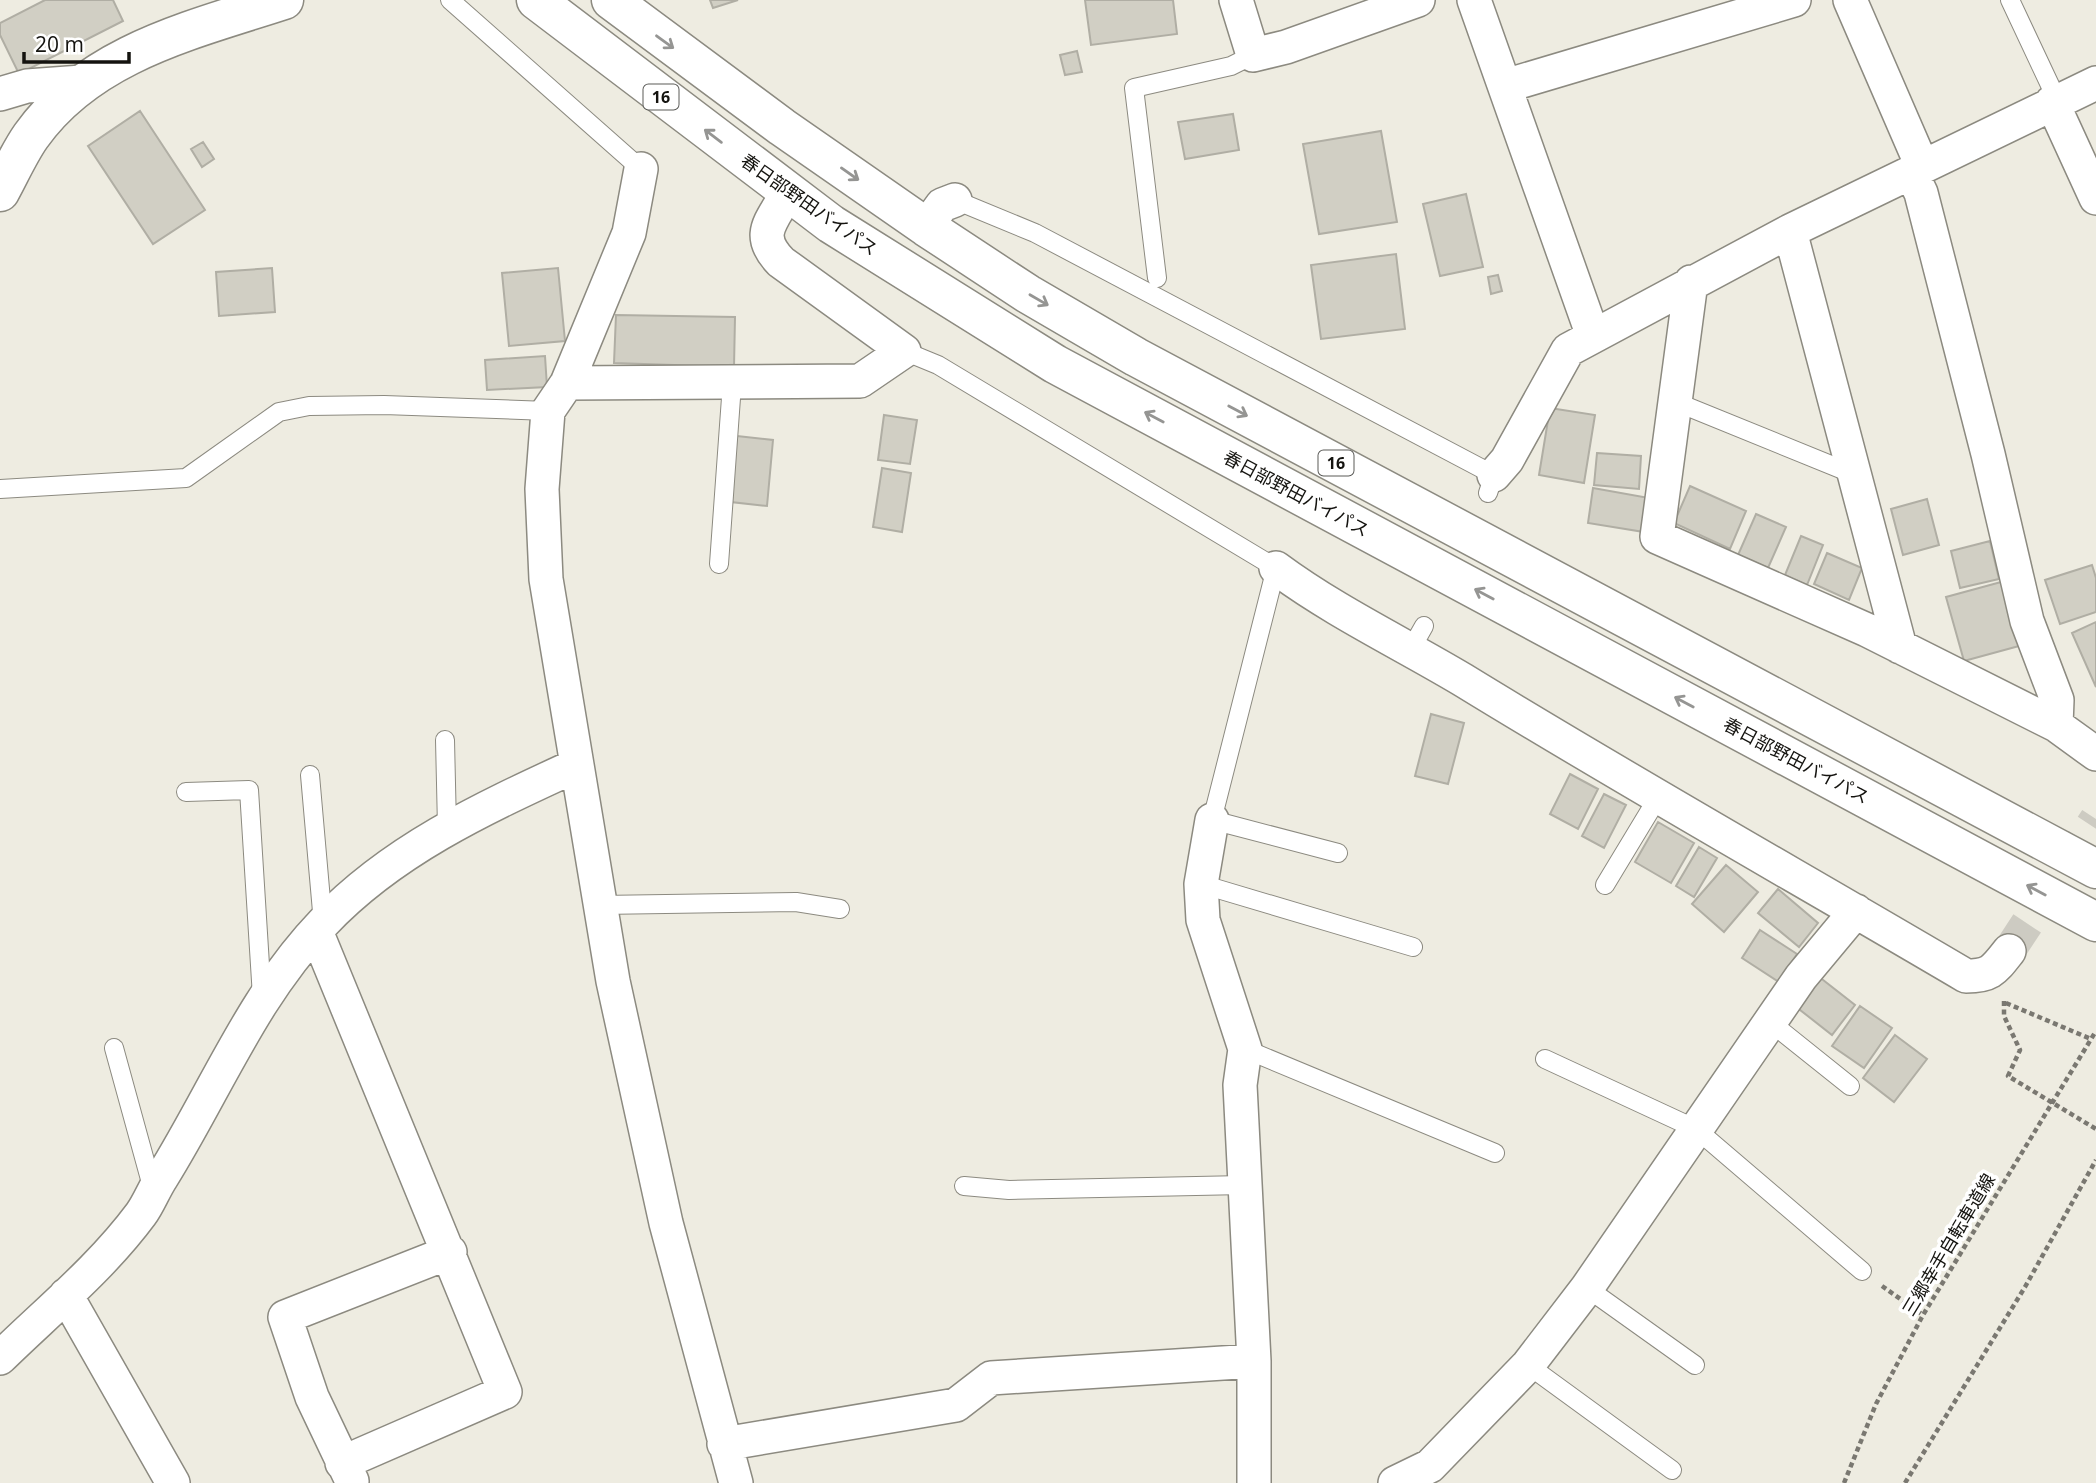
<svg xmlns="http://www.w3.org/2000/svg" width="2096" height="1483" font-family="'Open Sans','Noto Sans JP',sans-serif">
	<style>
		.building { fill: #d1cfc4; stroke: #b0aea4; stroke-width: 2 }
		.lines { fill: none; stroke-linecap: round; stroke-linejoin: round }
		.street-tunnel { stroke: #cdcbc2; stroke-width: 33; stroke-dasharray: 33 17; stroke-linecap: butt }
		.lane-casing { stroke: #8c8a80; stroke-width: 20 }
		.street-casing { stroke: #8c8a80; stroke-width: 36 }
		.secondary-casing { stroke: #8c8a80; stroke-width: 41 }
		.highway-casing { stroke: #8c8a80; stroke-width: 41 }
		.path { stroke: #7a7871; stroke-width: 4.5; stroke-dasharray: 5 3.5; stroke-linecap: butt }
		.lane { stroke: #fff; stroke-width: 18 }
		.street { stroke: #fff; stroke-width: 33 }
		.secondary { stroke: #fff; stroke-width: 38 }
		.highway { stroke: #fff; stroke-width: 38 }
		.oneway { stroke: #959593 }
		.labels { text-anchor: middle; stroke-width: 7; stroke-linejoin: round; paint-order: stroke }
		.shield { fill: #fff; stroke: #5a5a57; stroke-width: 2 }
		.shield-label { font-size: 16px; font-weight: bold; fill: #14130f }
		.street-label { font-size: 18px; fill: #14130f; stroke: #fff }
	</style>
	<rect width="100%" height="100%" fill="#eeece1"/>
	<path class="building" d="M45 0H113L123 21 19 74 0 35V23Z
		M710 0H738L713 8Z
		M1085 0H1173L1177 34 1091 45Z
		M1077 51 1082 72 1065 75 1060 55Z
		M140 111 205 210 153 244 88 146Z
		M1233 114 1239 150 1185 159 1178 122Z
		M1381 131 1397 222 1319 234 1303 144Z
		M203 142 214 159 202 167 191 149Z
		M1466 194 1483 267 1440 276 1423 204Z
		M1396 254 1405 329 1321 339 1311 265Z
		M272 268 275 312 219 316 216 272Z
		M558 268 565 341 509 346 502 273Z
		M1498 275 1502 291 1491 294 1488 277Z
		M616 315 735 317 734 367 614 363Z
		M545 356 547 387 487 390 485 360Z
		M1550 408 1595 415 1584 483 1539 475Z
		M884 415 917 420 910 464 878 460Z
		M737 436 773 440 767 506 731 502Z
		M1597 453 1641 456 1639 489 1594 485Z
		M882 468 911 473 902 532 873 527Z
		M1690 486 1746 511 1730 549 1674 523Z
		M1593 488 1649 498 1644 532 1588 523Z
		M1927 499 1939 545 1903 555 1891 509Z
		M1756 514 1786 527 1768 568 1738 555Z
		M1801 536 1823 545 1807 585 1785 575Z
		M1990 541 1999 579 1960 588 1951 551Z
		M1827 553 1862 568 1849 600 1814 584Z
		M2092 565 2096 578V612L2060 624 2045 580Z
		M2001 582 2019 646 1964 661 1946 597Z
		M2096 622V687L2072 633Z
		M1431 714 1464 723 1448 784 1415 776Z
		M1570 774 1598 789 1578 829 1550 814Z
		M1604 794 1626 805 1604 848 1582 836Z
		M1658 822 1694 843 1671 883 1635 862Z
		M1699 847 1717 858 1694 897 1676 886Z
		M1726 865 1758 892 1724 932 1692 904Z
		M1778 889 1818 923 1799 947 1758 913Z
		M1760 930 1797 954 1779 982 1742 958Z
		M1818 976 1855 1005 1832 1035 1795 1006Z
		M1860 1006 1892 1028 1864 1068 1832 1046Z
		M1895 1035 1927 1059 1894 1102 1863 1078Z"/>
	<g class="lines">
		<path class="street-tunnel" d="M2009 951 2096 819"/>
		<defs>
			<path id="lane" d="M450 0 641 169
				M2010 0 2057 100
				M955 200 1035 233 1494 475 1488 493
				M1157 278 1134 88 1231 66 1253 55
				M904 351 938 365 1276 568 1212 820 1338 853
				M1676 402 1853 474
				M0 489 186 478 279 412 309 406 384 405 548 411
				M719 564 732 384
				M1411 649 1424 626
				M445 740 447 827
				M310 775 323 923
				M186 792 249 790 262 997
				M1201 884 1413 947
				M1605 885 1657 799
				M600 905 796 902 840 909
				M1770 1022 1850 1086
				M114 1048 153 1190
				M1245 1049 1495 1153
				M1545 1059 1696 1129 1862 1271
				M964 1186 1009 1190 1244 1185
				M1587 1288 1695 1365
				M1528 1365 1672 1470"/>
			<path id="street" d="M1236 0 1253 55 1286 47 1418 0
				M1474 0 1593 336
				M1850 0 1922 166
				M1505 86 1794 0
				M0 94 27 86 82 82
				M2052 102 2096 198
				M1911 172 1921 193 1988 454 2027 621 2057 700 2056 725
				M926 227 942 205 955 200
				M1790 231 1900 647
				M1691 282 1657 537 1867 630 2056 725 2096 754
				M567 383 629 233 641 169
				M1494 475 1507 460 1568 350 1790 231 2096 83
				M1276 568C1334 611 1401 643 1463 680 1629 782 1798 877 1966 976 1991 976 1994 970 2009 951
				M1212 820 1201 884 1203 920 1245 1049 1240 1085 1254 1361V1483
				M316 931 505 1392 342 1463
				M66 1295 173 1483
				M0 1358C47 1312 101 1268 141 1214 149 1203 154 1189 162 1177 215 1092 252 997 323 923 393 849 486 807 577 765
				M724 1444 956 1405 991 1378 1254 1361
				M352 1481 312 1397 285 1317 450 1252
				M736 1483 666 1223 613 981 546 579 542 489 548 411 567 383 860 381 904 351 781 262C754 234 772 222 787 193
				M1395 1483 1430 1466 1528 1365 1587 1288 1801 977 1856 911"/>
			<path id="secondary" d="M0 192C10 174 19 153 31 136 90 53 192 30 284 0"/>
			<path id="highway" d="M536 0 831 224 1055 364 2096 922
				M611 0 782 127 926 227 1028 294 1136 357 2096 869"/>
		</defs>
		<use href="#lane" class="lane-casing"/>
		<use href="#street" class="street-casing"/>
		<use href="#secondary" class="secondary-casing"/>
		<use href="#highway" class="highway-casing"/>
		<path class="path" d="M2004 1001V1016L2020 1050 2008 1076 2096 1129
			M2006 1003 2091 1039
			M1882 1286 1923 1315
			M1844 1483 1876 1404 1923 1315 2096 1031
			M1905 1483 2025 1287 2096 1160"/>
		<use href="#lane" class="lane"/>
		<use href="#street" class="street"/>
		<use href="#secondary" class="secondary"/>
		<use href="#highway" class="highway"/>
	</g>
	<defs><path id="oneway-shaft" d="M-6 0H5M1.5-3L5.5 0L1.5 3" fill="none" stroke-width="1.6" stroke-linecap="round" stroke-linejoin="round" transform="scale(1.75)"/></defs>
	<g class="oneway">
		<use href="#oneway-shaft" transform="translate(665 42) rotate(36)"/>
		<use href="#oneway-shaft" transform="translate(713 136) rotate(-143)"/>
		<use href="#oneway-shaft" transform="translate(850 174) rotate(35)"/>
		<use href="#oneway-shaft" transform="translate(1039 300) rotate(30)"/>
		<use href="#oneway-shaft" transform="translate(1238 411) rotate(28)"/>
		<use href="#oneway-shaft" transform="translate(1154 417) rotate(-152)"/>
		<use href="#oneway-shaft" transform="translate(1484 594) rotate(-152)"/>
		<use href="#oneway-shaft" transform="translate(1684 702) rotate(-152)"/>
		<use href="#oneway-shaft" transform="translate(2036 890) rotate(-152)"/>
	</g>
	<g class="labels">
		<g class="shield">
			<rect x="643.5" y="84.5" width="35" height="25" rx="5"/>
			<rect x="1318.5" y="450.5" width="35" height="25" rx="5"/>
		</g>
		<g class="shield-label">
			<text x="661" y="103">16</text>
			<text x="1336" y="469">16</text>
		</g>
		<g class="street-label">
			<text transform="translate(809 205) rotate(35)" y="6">春日部野田バイパス</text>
			<text transform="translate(1296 494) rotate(28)" y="6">春日部野田バイパス</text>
			<text transform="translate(1796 761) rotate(28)" y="6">春日部野田バイパス</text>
			<text transform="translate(1949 1245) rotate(-59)" y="6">三郷幸手自転車道線</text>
		</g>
	</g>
	<path d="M24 52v10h105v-10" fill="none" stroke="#14130f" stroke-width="3.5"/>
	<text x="35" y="52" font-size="21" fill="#14130f" stroke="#ffffff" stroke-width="5" paint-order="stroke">20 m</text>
</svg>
